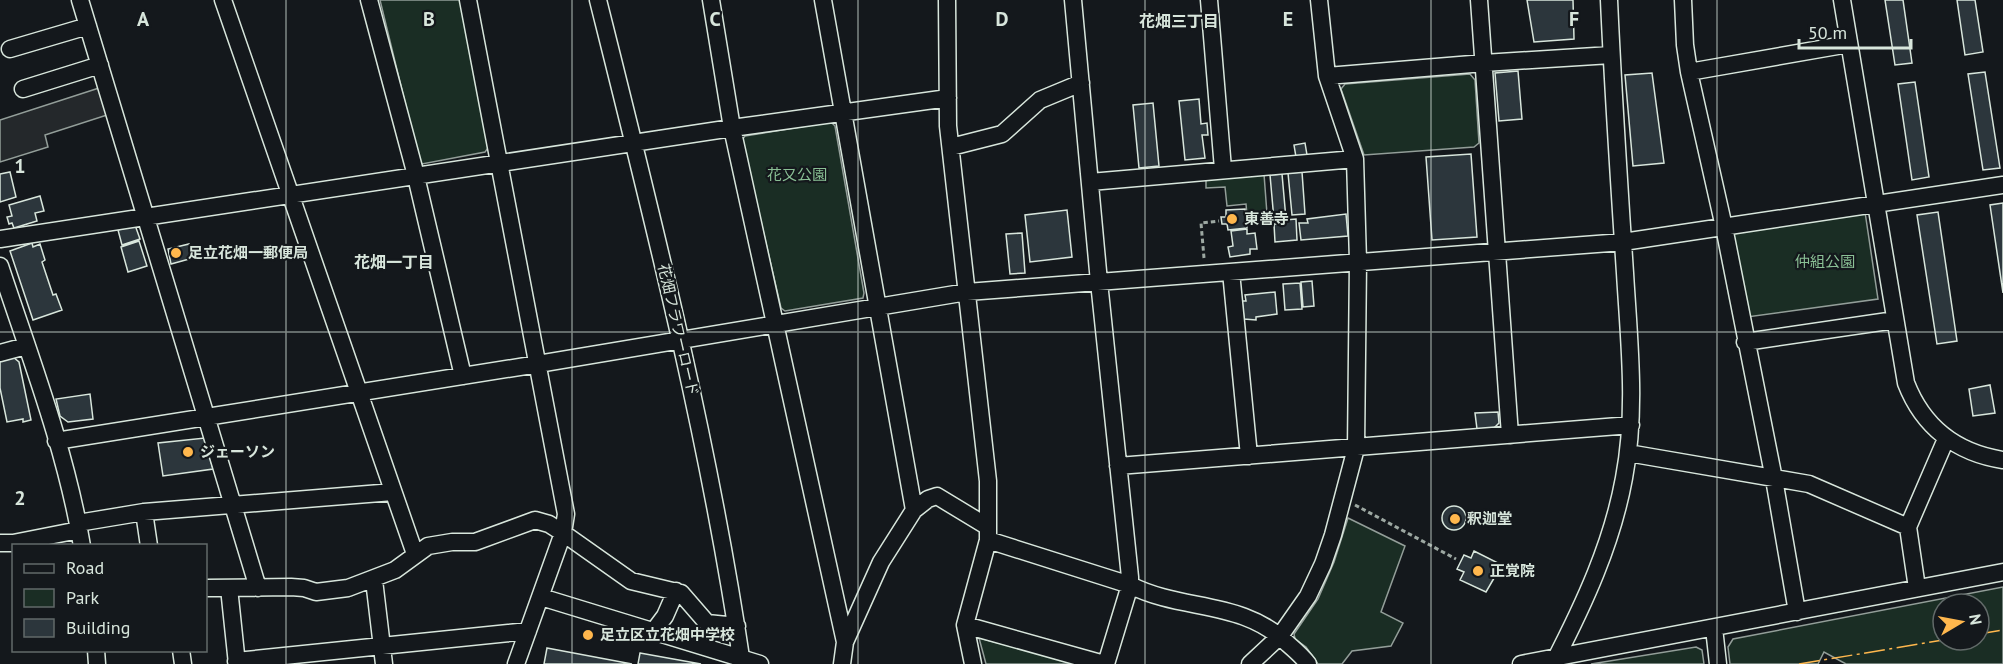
<svg xmlns="http://www.w3.org/2000/svg" width="2003" height="664" font-family="'PT Sans','Noto Sans JP',sans-serif">
	<style>
		.green { fill: #1a2d24; stroke: #939e99; stroke-width: 1.5; fill-rule: evenodd }
		.parking { fill: #24282b; stroke: #939e99; stroke-width: 1.5 }
		.building { fill: #2c363c; stroke: #d8e6dc; stroke-width: 1.5 }
		.lines { fill: none; stroke-linecap: round; stroke-linejoin: round }
		.minor-casing { stroke: #d8e6dc; stroke-width: 19 }
		.path { stroke: #9da8a2; stroke-width: 3; stroke-dasharray: 4.5 3; stroke-linecap: butt }
		.minor { stroke: #14181c; stroke-width: 16 }
		.power { stroke: #ffb74d; stroke-width: 1.5; stroke-dasharray: 21 4.5 3 4.5; stroke-linecap: butt }
		.grid { fill: none; stroke: #d8e6dc; stroke-width: 1.5; stroke-opacity: 0.55 }
		.poi-dot { fill: #ffb74d; stroke: #14181c; stroke-width: 2 }
		.labels { text-anchor: middle; stroke-width: 4.5; stroke-linejoin: round; paint-order: stroke }
		.park-label { font-size: 15px; fill: #8ac095; stroke: #14181c }
		.poi-label { font-size: 15px; font-weight: bold; fill: #d8e6dc; stroke: #14181c; text-anchor: start }
		.street-label { font-size: 15px; fill: #d8e6dc; stroke: #14181c }
		.neighbourhood-label { font-size: 16px; font-weight: bold; fill: #d8e6dc; stroke: #14181c }
		.grid-label { font-size: 20px; text-anchor: middle; font-weight: bold; fill: #d8e6dc; stroke: #14181c; stroke-width: 4.5; stroke-linejoin: round; paint-order: stroke }
	</style>
	<rect width="100%" height="100%" fill="#14181c"/>
	<path class="green" d="M380 0H460L488 148 485 152 422 164 419 160Z
		M1470 74 1475 80 1479 143 1474 147 1364 155 1341 89 1345 84Z
		M831 122 835 126 864 293 863 298 785 311 781 308 742 140 745 136Z
		M1264 174 1267 214 1247 215 1246 204 1227 206 1225 187 1206 188V179Z
		M1865 212 1878 299 1747 317 1731 238 1736 232Z
		M1348 518 1405 546 1381 612 1403 623 1391 646 1352 651 1342 664H1318L1306 647 1295 639 1294 634 1318 599 1334 562Z
		M2003 587V664H1846L1824 652 1818 664H1730L1728 647 1733 639ZM1943 604H1979V640H1943Z
		M979 638 1081 664H986Z
		M1696 647 1702 650 1704 664H1591Z"/>
	<path class="parking" d="M99 88 107 115 45 135 48 147 0 162V120Z"/>
	<path class="building" d="M1527 0H1573L1574 39 1534 42Z
		M1885 0H1903L1912 63 1895 65Z
		M1957 0H1975L1983 52 1965 55Z
		M1518 71 1522 119 1499 121 1495 73Z
		M1985 72 2000 168 1983 170 1968 74Z
		M1652 73 1664 163 1633 166 1625 75Z
		M1915 82 1929 177 1912 180 1898 84Z
		M1199 99 1201 124 1207 123 1208 135H1202L1205 158 1185 160 1179 101Z
		M1153 103 1159 166 1139 168 1133 105Z
		M1305 143 1307 155 1296 157 1294 145Z
		M1471 154 1477 237 1432 240 1426 157Z
		M10 172 16 197 0 202V174Z
		M1302 172 1305 214 1292 215 1288 173Z
		M1282 174 1286 219 1274 220 1270 175Z
		M40 196 44 211 35 213 37 221 14 228 12 223 9 224 7 217 12 216 9 205Z
		M2003 203V293L1990 205Z
		M1245 209 1247 228 1228 230 1227 224H1222L1221 217H1226V210Z
		M1067 210 1072 257 1030 262 1025 215Z
		M1938 212 1957 341 1937 344 1917 215Z
		M1346 214 1348 236 1301 240 1299 223H1308L1307 219Z
		M1296 219 1297 240 1275 242 1274 224H1285V220Z
		M135 225 140 239 122 245 118 230Z
		M1247 229V234L1255 233 1257 249H1250V254L1230 257 1228 247 1233 246 1231 231Z
		M1022 233 1025 273 1010 274 1006 234Z
		M139 241 147 266 128 272 121 247Z
		M32 243 33 247 40 244 45 260 42 262 53 295 56 294 62 310 33 320 10 251Z
		M189 244 193 258 171 264 168 249Z
		M1312 281 1314 306 1303 307 1301 282Z
		M1300 283 1302 309 1285 310 1283 284Z
		M1275 292 1277 314 1256 317V320L1244 319 1242 301H1246L1245 295Z
		M13 357 19 362 31 420 23 422V419L7 422 0 388V360Z
		M1990 385 1995 413 1973 416 1969 389Z
		M90 394 93 419 68 422 60 416 56 399Z
		M1498 412 1499 423 1494 428 1477 429 1475 413Z
		M205 438 213 469 163 476 158 443Z
		M1442 518a12 12 0 1 1 24 0a12 12 0 1 1-24 0Z
		M1474 551 1500 564 1496 572 1497 573 1486 592 1460 580 1464 572 1457 569 1464 555 1471 558Z
		M547 648 632 664H544Z
		M640 653 701 664H638Z"/>
	<g class="lines">
		<defs>
			<path id="minor" d="M80 0 258 588
				M223 0 415 554
				M369 0 414 168 463 376
				M468 0 566 514 563 533 516 664
				M598 0C653 220 709 440 742 664
				M711 0 732 128 845 642
				M823 0 914 510
				M947 0 948 126 988 481V540L965 625 973 664
				M1073 0 1099 282 1130 577V585L1106 664
				M1209 0 1223 169
				M1479 0 1510 435
				M1683 0 1685 45 1689 72 1724 227 1774 479 1797 612
				M1842 0 1906 383C1923 427 1957 453 2003 460
				M10 49 88 26
				M1689 72 1849 44
				M1327 76 1484 63 1611 55
				M23 89 100 65
				M951 147 1002 134 1040 100 1081 83
				M1090 182 1355 159
				M0 239 732 128 948 98
				M0 266C30 357 66 450 82 546
				M1231 272 1249 456
				M1745 342 1895 320
				M0 353 26 346
				M56 441 538 364 967 292 1623 242 2003 185
				M1628 453 1809 484 1908 527 1917 588
				M1118 466 1631 425
				M144 512 149 546
				M78 523 144 512 393 492
				M1908 527 1946 439
				M988 540 1130 585C1183 612 1242 599 1288 644 1295 650 1303 657 1308 664
				M0 543H13L79 530
				M374 580 384 664
				M206 588 291 587 304 588 316 592 348 588 395 570 428 546 452 542H475L535 520 549 524 563 533 631 581 681 593 707 623 737 626
				M229 588 237 664
				M541 597 760 664
				M965 625 1104 664
				M1714 628 1718 664
				M653 632 665 616 676 591
				M96 650 97 664
				M181 650 183 664
				M236 661 528 631
				M842 664 845 642 881 562 914 510 928 499 937 496 988 527
				M1250 664 1280 636 1308 596 1323 564 1333 535 1356 448 1358 261 1355 159 1327 76 1319 0
				M1521 664 2003 572
				M1553 664C1584 604 1612 544 1624 478 1637 410 1629 341 1625 273 1619 182 1613 91 1609 0"/>
		</defs>
		<use href="#minor" class="minor-casing"/>
		<path class="path" d="M1204 258 1201 223 1219 221
			M1355 505 1456 559"/>
		<use href="#minor" class="minor"/>
		<path class="power" d="M1979 634 2003 630
			M1799 664 1943 640"/>
	</g>
	<path class="grid" d="M286 0V664M572 0V664M858 0V664M1145 0V664M1431 0V664M1717 0V664M0 332H2003"/>
	<g class="poi-dot">
		<circle cx="1232" cy="219" r="6"/>
		<circle cx="176" cy="253" r="6"/>
		<circle cx="188" cy="452" r="6"/>
		<circle cx="1455" cy="519" r="6"/>
		<circle cx="1478" cy="571" r="6"/>
		<circle cx="588" cy="635" r="6"/>
	</g>
	<g class="labels">
		<g class="park-label">
			<text x="797" y="180">花又公園</text>
			<text x="1825" y="267">仲組公園</text>
		</g>
		<g class="poi-label">
			<text x="1244" y="224">東善寺</text>
			<text x="188" y="258">足立花畑一郵便局</text>
			<text x="200" y="457">ジェーソン</text>
			<text x="1467" y="524">釈迦堂</text>
			<text x="1490" y="576">正覚院</text>
			<text x="600" y="640">足立区立花畑中学校</text>
		</g>
		<g class="street-label">
			<text transform="translate(678 330) rotate(77)" y="5">花畑フラワーロード</text>
		</g>
		<g class="neighbourhood-label">
			<text x="1179" y="27">花畑三丁目</text>
			<text x="394" y="268">花畑一丁目</text>
		</g>
	</g>
	<g class="grid-label">
		<text x="143" y="26">A</text>
		<text x="429" y="26">B</text>
		<text x="715" y="26">C</text>
		<text x="1002" y="26">D</text>
		<text x="1288" y="26">E</text>
		<text x="1574" y="26">F</text>
		<text x="20" y="173">1</text>
		<text x="20" y="505">2</text>
	</g>
	<rect x="12" y="544" width="195" height="108" fill="#14181c" stroke="#626a69" stroke-width="1.5"/>
	<rect x="24" y="564" width="30" height="9" fill="#14181c" stroke="#626a69" stroke-width="1.5"/>
	<text x="66" y="574" font-size="18" fill="#d8e6dc">Road</text>
	<rect x="24" y="589" width="30" height="18" fill="#1a2d24" stroke="#626a69" stroke-width="1.5"/>
	<text x="66" y="604" font-size="18" fill="#d8e6dc">Park</text>
	<rect x="24" y="619" width="30" height="18" fill="#2c363c" stroke="#626a69" stroke-width="1.5"/>
	<text x="66" y="634" font-size="18" fill="#d8e6dc">Building</text>
	<g transform="translate(1961 622) rotate(80)"><circle r="28" fill="#14181c" stroke="#626a69" stroke-width="1.5"/>
	<path d="M0-4.5L10 22L0 15L-10 22Z" fill="#ffb74d"/>
	<text y="-9" font-size="16" font-weight="bold" text-anchor="middle" fill="#d8e6dc">N</text>
	</g>
	<path d="M1799 39v9h112v-9" fill="none" stroke="#d8e6dc" stroke-width="3"/>
	<text x="1808" y="39" font-size="18" fill="#d8e6dc" stroke="#14181c" stroke-width="4.5" paint-order="stroke">50 m</text>
</svg>
